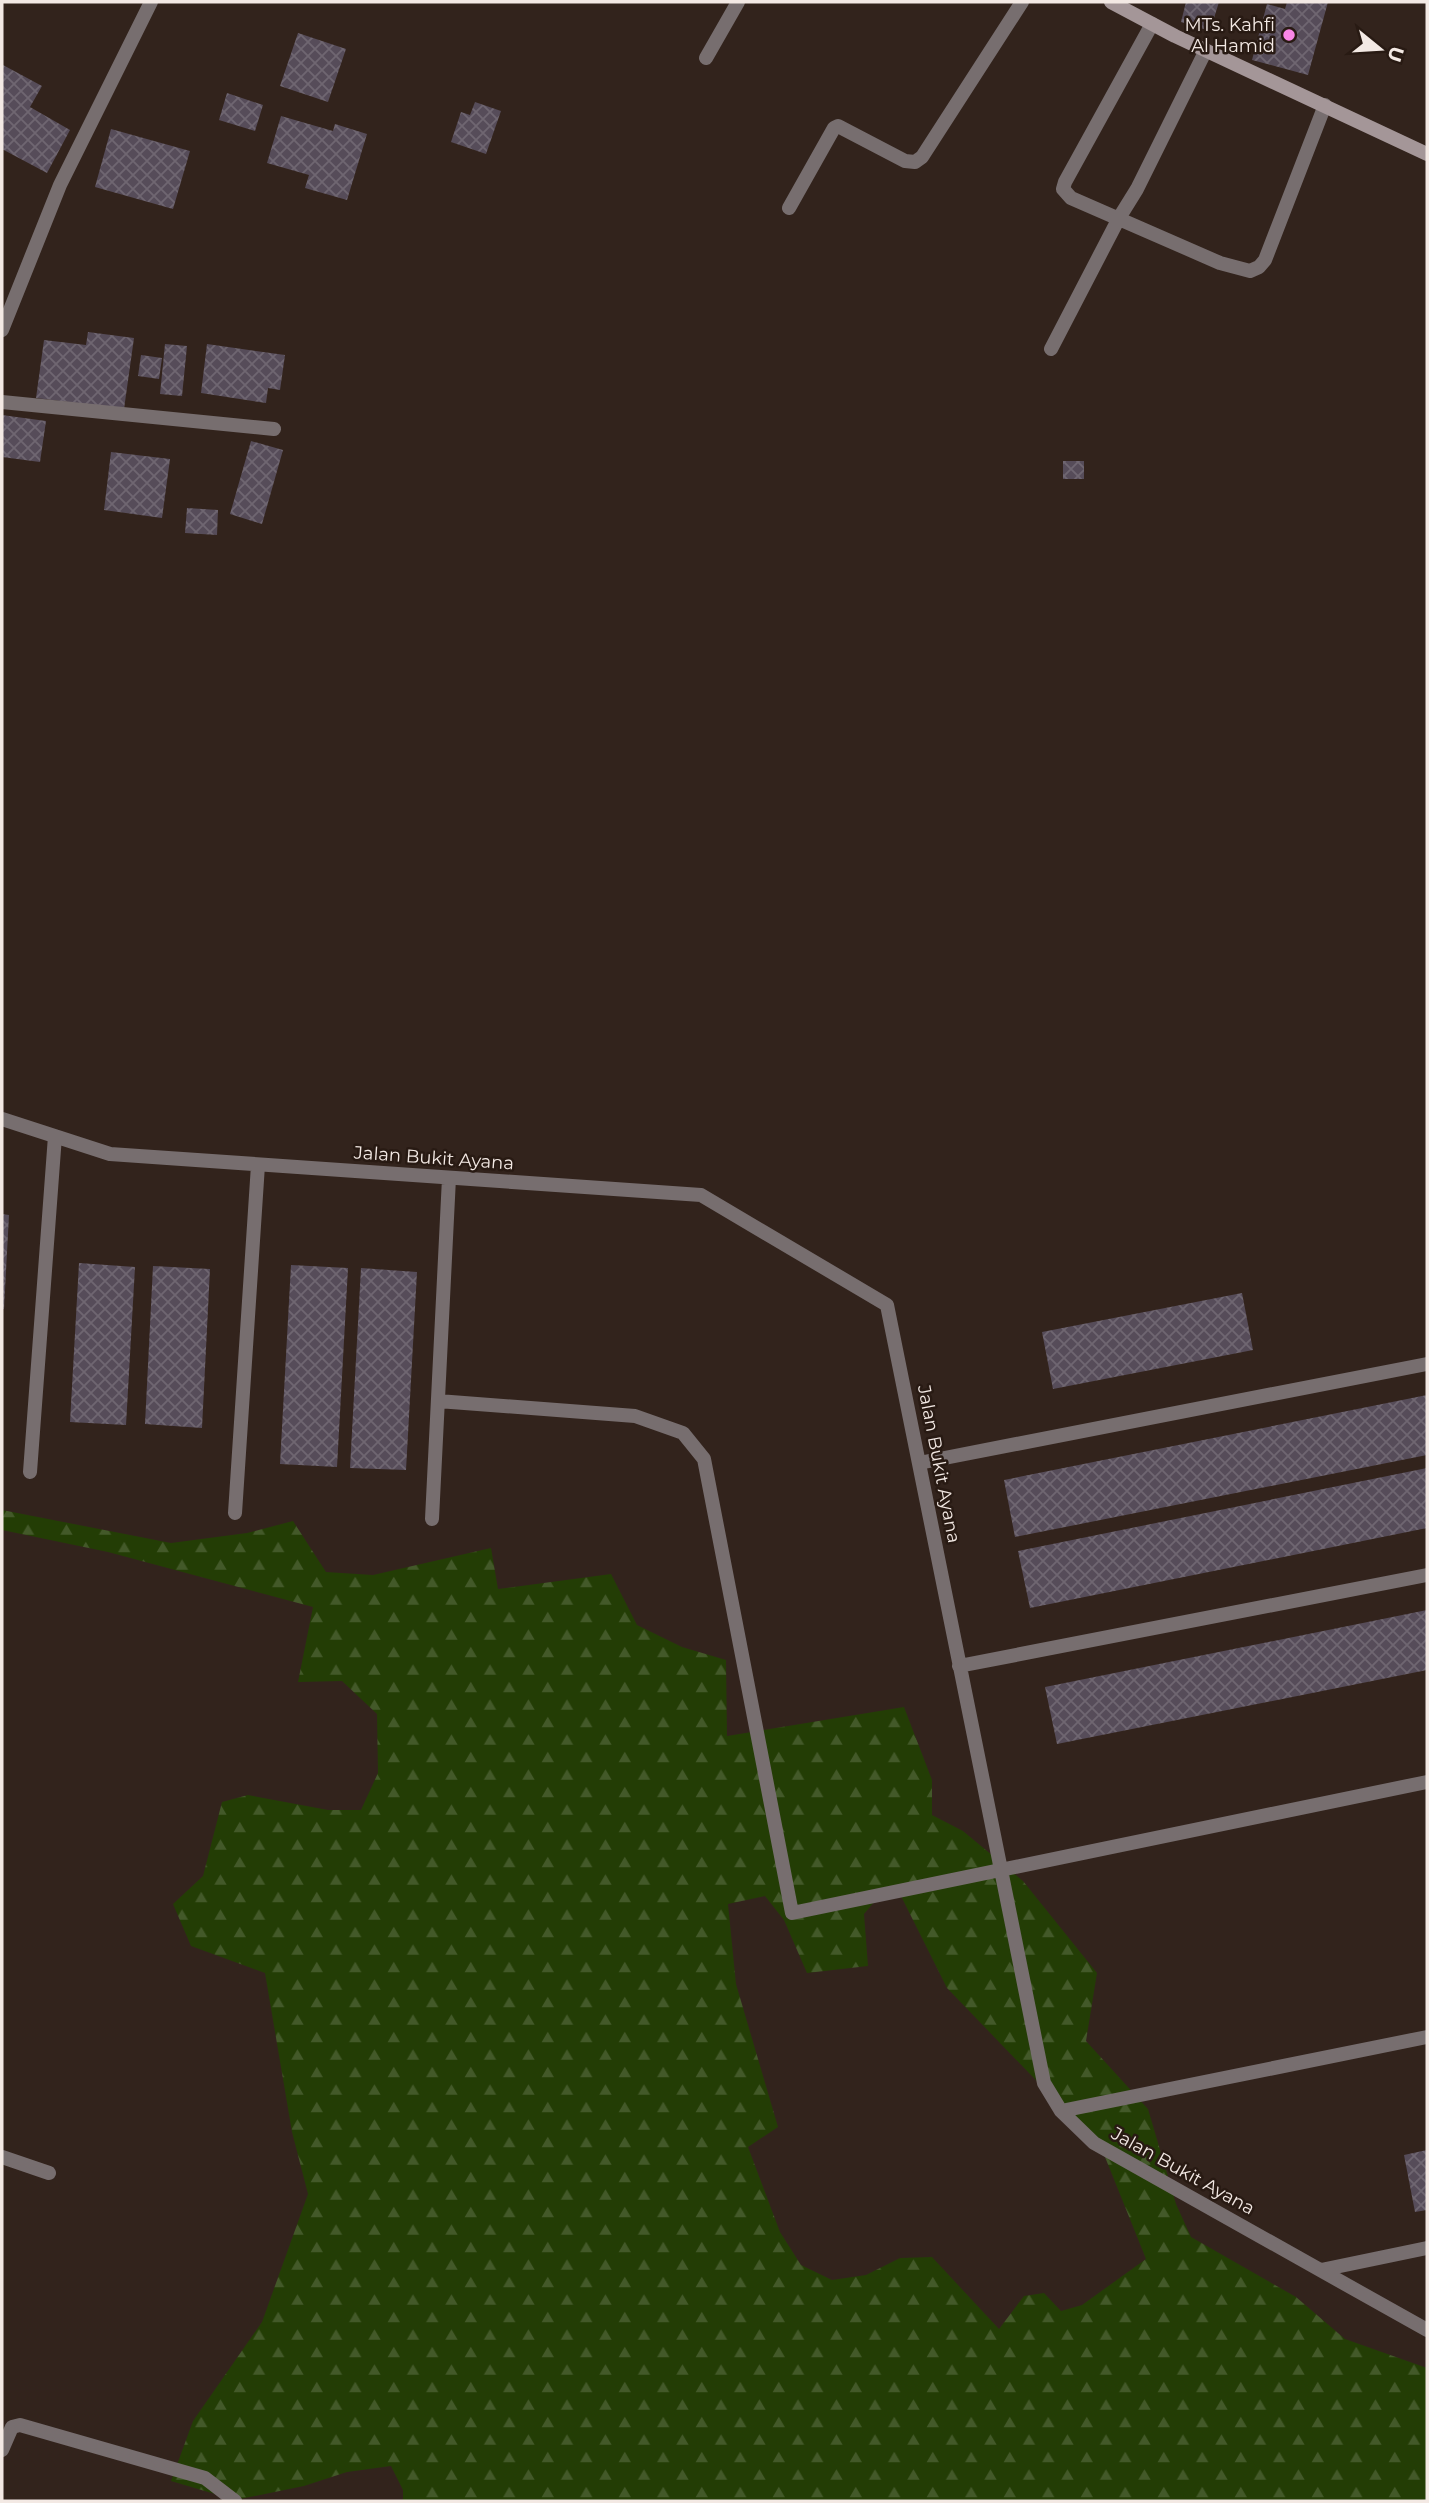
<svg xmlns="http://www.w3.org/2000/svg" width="1429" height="2503" font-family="Montserrat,sans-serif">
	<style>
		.forest { fill: url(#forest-firs); fill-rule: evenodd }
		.building { fill: url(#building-cross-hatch) }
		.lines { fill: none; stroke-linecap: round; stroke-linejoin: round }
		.street { stroke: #776e6f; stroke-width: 14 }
		.secondary { stroke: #a49698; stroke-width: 14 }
		.poi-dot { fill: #fa87e6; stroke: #281a13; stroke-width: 2.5 }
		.labels { text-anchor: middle; stroke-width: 5; stroke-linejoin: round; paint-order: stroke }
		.poi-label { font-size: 18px; fill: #f3e9e4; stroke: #281a13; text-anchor: end }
		.street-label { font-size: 18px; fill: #f3e9e4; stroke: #281a13 }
	</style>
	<defs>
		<pattern id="forest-firs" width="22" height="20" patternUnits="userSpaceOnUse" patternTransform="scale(1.75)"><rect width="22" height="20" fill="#233d05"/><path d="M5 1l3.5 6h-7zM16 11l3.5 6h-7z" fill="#435929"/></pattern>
		<pattern id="building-cross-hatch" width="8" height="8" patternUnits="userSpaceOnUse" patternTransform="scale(1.75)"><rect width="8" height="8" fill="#564c59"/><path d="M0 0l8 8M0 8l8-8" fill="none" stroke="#6f6671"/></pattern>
	</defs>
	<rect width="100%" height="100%" fill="#32231c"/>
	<path class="forest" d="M2 1510 171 1543 247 1533 293 1521 326 1572 373 1575 491 1548 498 1589 611 1574 637 1625 682 1647 726 1660 727 1736 904 1707 932 1780V1815L963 1831 1023 1881 1097 1973 1086 2041 1148 2109 1176 2204 1191 2237 1296 2297 1345 2339 1427 2368V2501H403V2490L391 2466 347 2472 304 2486 235 2500 171 2481 193 2421 262 2322 308 2194 292 2132 265 1973 191 1946 173 1904 203 1876 222 1802 248 1795 328 1810H361L378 1773 377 1714 342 1681 298 1682 313 1607 108 1552 2 1530ZM898 1890 947 1988 1080 2126 1105 2157 1146 2259 1082 2305 1061 2311 1044 2293 1024 2296 999 2329 932 2257 900 2258 866 2275 832 2280 801 2265 780 2232 748 2147 778 2127 736 1984 728 1904 765 1896 784 1920 807 1973 868 1966 864 1914 875 1901Z"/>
	<path class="building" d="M1186 2H1219L1210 31 1181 22Z
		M1287 2H1328L1308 75 1252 60 1267 4 1285 9Z
		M298 33 346 49 328 102 280 86Z
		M3 65 42 86 30 107 70 130 47 173 2 149Z
		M227 93 263 105 255 131 219 120Z
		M475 102 501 111 486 154 451 142 461 112 470 115Z
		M281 116 333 131 335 124 367 134 347 200 305 188 309 175 267 163Z
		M111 129 190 151 173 209 95 187Z
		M88 332 134 338 124 409 36 398 44 340 86 345Z
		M165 344 187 346 182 396 160 394Z
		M207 344 285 355 280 390 268 388 266 403 201 393Z
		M141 355 162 358 159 379 138 376Z
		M2 415 46 421 40 462 2 457Z
		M251 441 283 450 262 524 230 514Z
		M111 452 170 459 162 518 104 510Z
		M1063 461H1084V479H1063Z
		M187 508 218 510 217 535 185 533Z
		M2 1214 9 1215 4 1309H2Z
		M79 1263 135 1267 126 1425 70 1422Z
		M291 1265 348 1268 337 1467 280 1464Z
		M153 1266 210 1269 202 1428 145 1424Z
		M361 1268 417 1272 406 1470 350 1468Z
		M1242 1293 1253 1350 1053 1389 1042 1332Z
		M1427 1395V1455L1015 1537 1004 1480Z
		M1427 1468V1528L1030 1608 1018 1551Z
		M1427 1610V1670L1057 1744 1045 1687Z
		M1427 2150V2210L1415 2212 1404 2155Z"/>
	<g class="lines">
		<path class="street" d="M1152 24 1065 182 1063 189 1071 198 1220 263 1250 271 1259 267 1265 260 1325 105
			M706 58 738 2
			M789 208 834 128 838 126 905 161 915 162 922 157 1022 2
			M2 330 60 185 151 2
			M1051 349 1119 218 1137 189 1206 50
			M2 402 274 429
			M2 1119 110 1154 701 1195 887 1305 1044 2083 1061 2111 1094 2143 1427 2330
			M438 1401 635 1416 683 1433 704 1459 792 1913 1427 1782
			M919 1463 1427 1364
			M30 1472 55 1136
			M235 1513 258 1165
			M432 1519 449 1178
			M959 1666 1427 1575
			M1061 2111 1427 2037
			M2 2157 49 2173
			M1321 2270 1427 2248
			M2 2450 12 2427 20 2425 205 2478 235 2501"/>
		<path class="secondary" d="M1111 2 1175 36 1427 154"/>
	</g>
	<circle class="poi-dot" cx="1289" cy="35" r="7"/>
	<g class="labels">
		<g class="poi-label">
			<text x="1275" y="31">MTs. Kahfi<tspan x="1275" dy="21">Al Hamid</tspan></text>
		</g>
		<g class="street-label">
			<text transform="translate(434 1158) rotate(4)" y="6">Jalan Bukit Ayana</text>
			<text transform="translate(939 1464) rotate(79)" y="6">Jalan Bukit Ayana</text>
			<text transform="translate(1183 2171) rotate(29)" y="6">Jalan Bukit Ayana</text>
		</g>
	</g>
	<rect width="1429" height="2503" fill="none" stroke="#f3e9e4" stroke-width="7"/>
	<g transform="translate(1380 49) rotate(108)" stroke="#281a13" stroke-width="5" paint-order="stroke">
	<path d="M0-5L12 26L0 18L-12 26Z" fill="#f3e9e4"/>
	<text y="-10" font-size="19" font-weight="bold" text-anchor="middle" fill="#f3e9e4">U</text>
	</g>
</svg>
